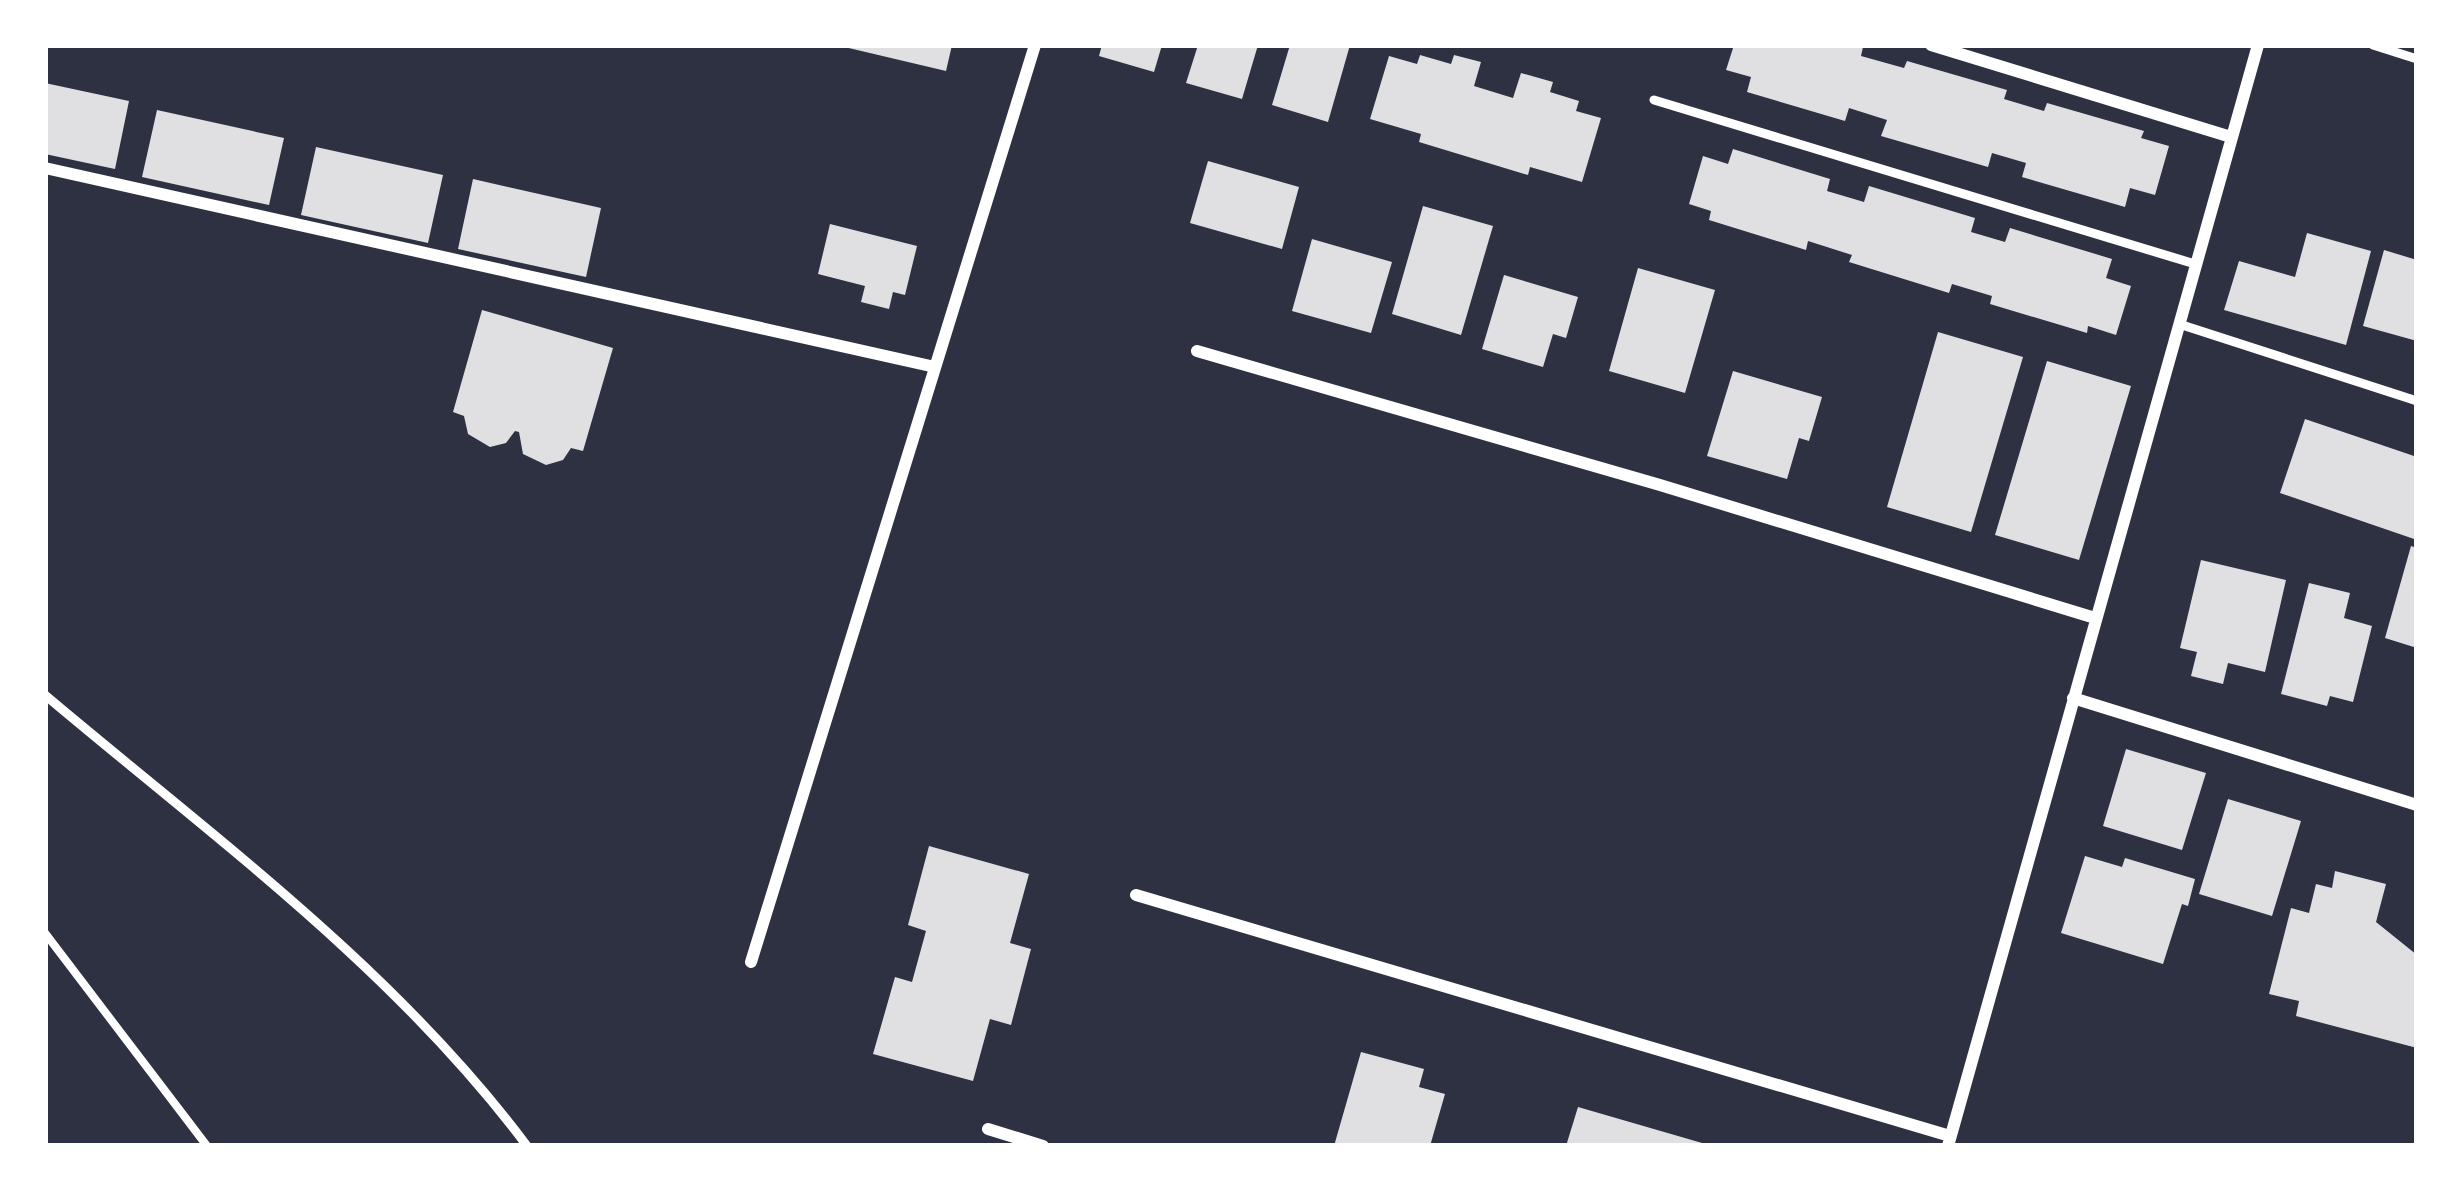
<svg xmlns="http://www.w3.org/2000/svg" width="2462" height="1191" font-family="Helvetica,sans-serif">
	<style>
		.building { fill: #e0e0e3 }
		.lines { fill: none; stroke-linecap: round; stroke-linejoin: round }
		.path { stroke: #fff; stroke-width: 8 }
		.service { stroke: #fff; stroke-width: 9 }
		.minor { stroke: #fff; stroke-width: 12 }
	</style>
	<rect width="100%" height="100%" fill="#2d3142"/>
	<path class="building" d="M836 45H952L946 71Z
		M1102 45H1162L1154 72 1099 56Z
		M1198 45H1258L1242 99 1186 83Z
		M1290 45H1350L1328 122 1272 105Z
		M1734 45H1855L1863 47 1861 56 1904 68 1907 61 2007 90 2004 99 2044 111 2047 103 2144 131 2141 138 2169 146 2155 195 2130 188 2125 207 2022 177 2026 163 1992 153 1988 167 1881 136 1887 120 1849 108 1845 121 1747 92 1751 77 1726 70Z
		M1420 55 1451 64 1454 55 1481 62 1474 86 1513 98 1521 73 1553 82 1550 92 1579 101 1576 111 1601 118 1582 182 1530 167 1528 175 1419 142 1421 134 1370 119 1389 56 1417 64Z
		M45 83 129 101 115 169 45 154Z
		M157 110 284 138 269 205 142 177Z
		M316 147 443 175 428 243 301 215Z
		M1733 149 1830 179 1827 191 1864 202 1869 186 1975 218 1971 232 2005 242 2010 228 2112 259 2106 278 2131 286 2116 335 2088 326 2087 333 1990 304 1992 296 1952 284 1949 293 1849 262 1852 255 1808 241 1806 250 1709 220 1711 211 1689 204 1703 156 1728 164Z
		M1208 161 1299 187 1282 249 1190 223Z
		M473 179 601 208 586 277 458 249Z
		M1423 206 1493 226 1461 335 1392 314Z
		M830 224 917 246 905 295 893 292 889 309 861 302 865 286 818 274Z
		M2307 233 2371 251 2346 345 2224 310 2239 261 2295 277Z
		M1312 239 1392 262 1371 333 1292 311Z
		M2384 250 2417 260V341L2363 326Z
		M1638 268 1715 290 1685 393 1609 371Z
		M1504 275 1578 297 1566 338 1553 334 1543 367 1482 349Z
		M482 310 613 348 583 451 571 448 563 460 546 465 523 454 519 432 515 431 506 443 490 447 468 434 464 416 453 412Z
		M1938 332 2023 357 1971 532 1887 507Z
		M2047 361 2131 386 2079 560 1995 535Z
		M1733 371 1822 397 1809 441 1799 438 1787 479 1707 456Z
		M2305 419 2417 457V540L2280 493Z
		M2411 546 2417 548V648L2385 638Z
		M2201 560 2286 580 2265 672 2228 663 2223 684 2191 676 2197 652 2180 648Z
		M2309 583 2350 593 2344 618 2372 626 2353 702 2330 696 2327 706 2281 694Z
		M2126 749 2206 773 2182 850 2103 826Z
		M2228 799 2301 821 2272 916 2199 894Z
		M929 846 1029 874 1010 943 1031 949 1011 1025 990 1019 973 1081 873 1054 895 977 912 982 926 931 908 925Z
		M2085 856 2122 867 2125 858 2195 879 2188 906 2182 904 2163 964 2061 933Z
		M2335 871 2386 884 2376 922 2417 955V1048L2296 1016 2299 1001 2269 994 2291 908 2309 913 2316 884 2332 888Z
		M1361 1052 1424 1069 1419 1087 1445 1094 1430 1146H1334Z
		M1578 1107 1709 1145V1146H1566Z"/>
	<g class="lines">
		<path class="path" d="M45 933 207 1146"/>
		<path class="service" d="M2373 45 2417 59
			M1654 100 2195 264
			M2179 324 2417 401
			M45 695C212 836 395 969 527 1146"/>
		<path class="minor" d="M1931 45 2231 137
			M45 168 935 367
			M1197 351 1660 485 2095 618
			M2073 698 2417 805
			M1136 895 1950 1136
			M751 962 1035 45
			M988 1129 1043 1146
			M1948 1146 2258 45"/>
	</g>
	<rect width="2462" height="1191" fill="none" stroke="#ffffff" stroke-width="96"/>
</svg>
